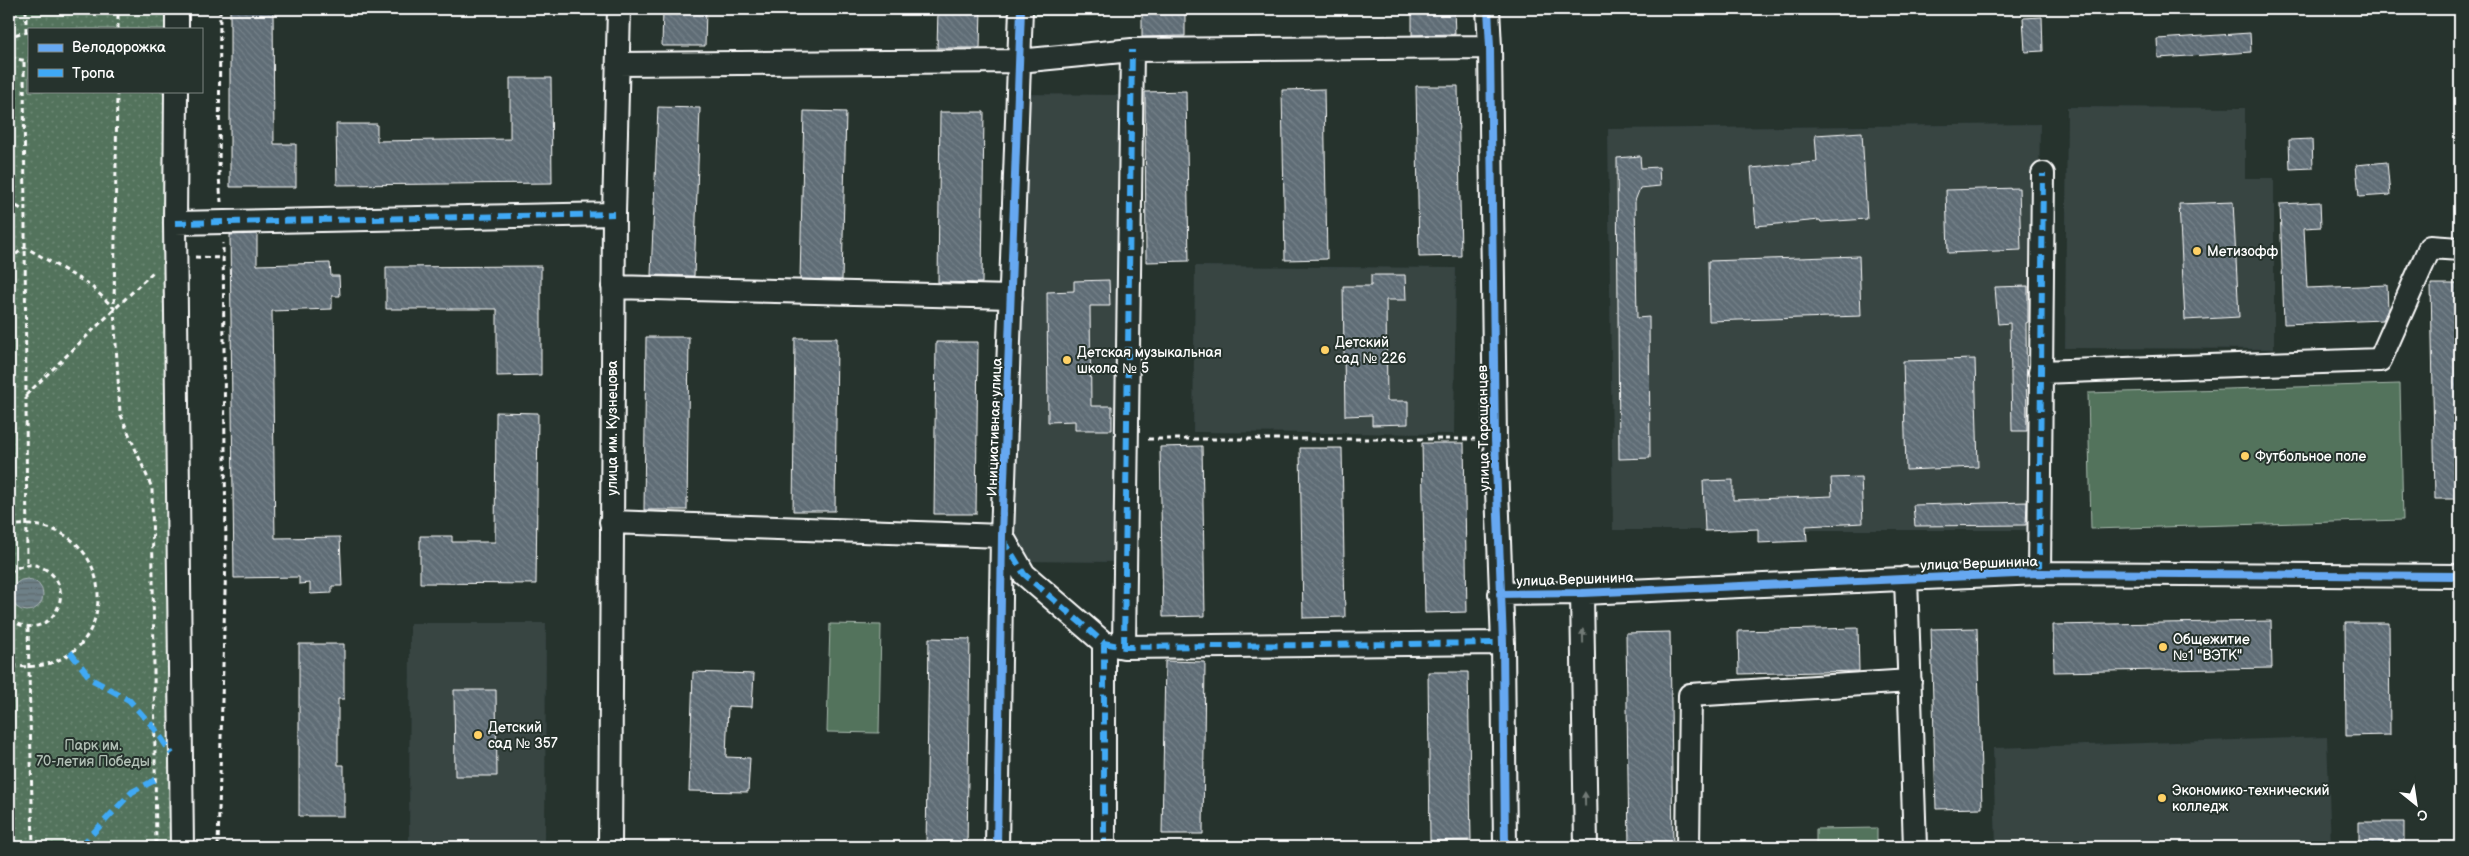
<svg xmlns="http://www.w3.org/2000/svg" width="2469" height="856" font-family="'Balsamiq Sans',sans-serif">
	<style>
		.built { fill: #374443 }
		.grass { fill: #53735c; stroke: #a9b9ae }
		.park { fill: url(#park-dots); stroke: #a9b9ae }
		.water { fill: url(#water-rules); stroke: #a8b3b7 }
		.building { fill: url(#building-back-hatch); stroke: #fff }
		.lines { fill: none; stroke-linecap: round; stroke-linejoin: round }
		.minor-casing { stroke: #fff; stroke-width: 26 }
		.path { stroke: #fff; stroke-width: 3; stroke-dasharray: 5 4; stroke-linecap: butt }
		.minor { stroke: #26332d; stroke-width: 22 }
		.quiet { stroke: #3fa9f5; stroke-width: 6; stroke-dasharray: 12 6; stroke-linecap: butt }
		.cycleway-casing { stroke: #26332d; stroke-width: 11 }
		.cycleway { stroke: #66a8f1; stroke-width: 8 }
		.oneway { fill: #727a76 }
		.poi-dot { fill: #ffd166; stroke: #26332d; stroke-width: 2 }
		.labels { text-anchor: middle; stroke-width: 4; stroke-linejoin: round; paint-order: stroke }
		.poi-label { font-size: 14px; fill: #fff; stroke: #26332d; text-anchor: start }
		.street-label { font-size: 14px; fill: #fff; stroke: #26332d }
		.park-label { font-size: 14px; fill: #b2c0b6; stroke: #26332d }
	</style>
	<defs>
		<pattern id="park-dots" width="8" height="8" patternUnits="userSpaceOnUse" patternTransform="scale(1.25)"><rect width="8" height="8" fill="#53735c"/><path d="M2 2h.1M6 6h.1" fill="none" stroke="#6d8874" stroke-width="1.8" stroke-linecap="round"/></pattern>
		<pattern id="water-rules" width="6" height="5" patternUnits="userSpaceOnUse" patternTransform="scale(1.25)"><rect width="6" height="5" fill="#6e8087"/><path d="M0 2.5h6" fill="none" stroke="#5f696c"/></pattern>
		<pattern id="building-back-hatch" width="6" height="6" patternUnits="userSpaceOnUse" patternTransform="scale(1.25)"><rect width="6" height="6" fill="#5e6c75"/><path d="M-1 5l2 2M0 0l6 6M5-1l2 2" fill="none" stroke="#76828a"/></pattern>
	</defs>
	<rect width="100%" height="100%" fill="#26332d"/>
	<filter id="ink" filterUnits="userSpaceOnUse"><feTurbulence type="fractalNoise" baseFrequency=".02" numOctaves="2"/><feDisplacementMap in="SourceGraphic" scale="10" xChannelSelector="R" yChannelSelector="G"/><feConvolveMatrix kernelMatrix="1 2 1 2 8 2 1 2 1" color-interpolation-filters="sRGB"/></filter>
	<g filter="url(#ink)">
		<path class="built" d="M1019 94 1120 95 1116 562 1015 561Z
			M2067 107 2245 108V178H2274V349L2065 348Z
			M2040 124 2034 530H1613L1608 129Z
			M1195 266 1456 268 1454 434 1193 432Z
			M410 623H546L545 847H409Z
			M2327 737 2331 847H1996L1993 748Z"/>
		<path class="grass" d="M1030 9H1102V15H1030Z
			M2400 384 2403 520 2091 529 2088 393Z
			M830 624 881 625 879 733 827 732Z
			M1877 828V847H1816V829Z"/>
		<path class="park" d="M9 9H174V29H29V91H173L179 847H9Z"/>
		<path class="water" d="M11 595a16 16 0 1 1 32 0a16 16 0 1 1-32 0Z"/>
		<path class="building" d="M230 9H273L274 144H296V187H230Z
			M663 9H706L705 46H662Z
			M938 9H981L980 48H937Z
			M1142 9H1185V36L1142 37Z
			M1412 9H1454L1455 34 1412 35Z
			M2042 17 2043 51 2025 52 2023 18Z
			M2250 33 2251 52 2158 58 2157 39Z
			M510 78H551L552 183 337 185 336 124H377V141L510 139Z
			M1416 86H1458L1461 256 1419 257Z
			M1324 89 1327 259 1285 260 1282 90Z
			M1186 91 1189 261 1146 262 1145 92Z
			M658 107 700 108 694 276 651 275Z
			M804 111 846 112 842 280 800 279Z
			M940 112H984L982 283 938 282Z
			M1862 132 1867 219 1821 222 1820 220 1756 226 1751 168 1817 162 1815 135Z
			M2312 139 2313 168 2290 169 2289 140Z
			M1640 156 1641 168 1659 167 1660 186 1640 188 1635 201 1637 318 1649 317 1650 458 1619 459 1617 158Z
			M2387 162 2390 195 2359 197 2356 165Z
			M2019 188 2021 250 1948 253 1946 190Z
			M2233 202 2239 317 2185 320 2179 204Z
			M2320 202 2321 227 2304 228 2307 288 2387 285 2388 309 2383 320 2284 324 2280 204Z
			M257 234V265L330 263 331 276H339L340 296H332V309L272 311 275 538 340 537 342 586H332V593L310 594V583L299 584V577L234 578 230 235Z
			M1859 256 1861 316 1709 321 1708 261Z
			M541 266V375L497 376V309H386V267Z
			M1371 275H1405L1406 300H1386L1387 401H1408V424L1372 425V415L1345 416 1343 286H1371Z
			M1109 280 1110 306H1090L1091 406H1112V430H1075V421L1048 422 1047 292 1074 291V281Z
			M2431 284H2460V499H2435Z
			M2028 286V322L2026 323 2027 431H2012L2010 323 1998 324 1995 287Z
			M646 337H689L687 510H644Z
			M795 338H837L835 511H793Z
			M936 342H978L976 514H934Z
			M1975 359 1978 467 1906 470 1903 361Z
			M496 412 538 413 536 584 420 583V536H452V542H495Z
			M1422 443H1464L1467 612 1425 613Z
			M1202 446 1205 616 1163 617 1160 447Z
			M1300 448H1342L1345 617 1303 618Z
			M1861 477 1863 523 1806 526 1807 541 1758 543V529L1705 531 1703 481 1733 480V500L1832 496 1831 478Z
			M2027 502 2026 525 1915 526 1913 505Z
			M2271 621 2272 668 2054 672 2053 625Z
			M2345 623H2389L2390 735 2346 736Z
			M1858 628 1859 671 1739 674 1738 631Z
			M1977 628 1982 808 1936 809 1931 629Z
			M1670 632 1673 847H1629L1626 633Z
			M929 638 970 639 967 847H926Z
			M299 644H344V699H338V765H344V816H299Z
			M1165 661 1205 662 1203 834H1162Z
			M693 672 754 674 752 707 728 706 726 757 750 758 748 792 689 791Z
			M1428 672H1468L1471 840 1430 841Z
			M454 690H496L497 776H455Z
			M2359 822H2404V847H2359Z"/>
		<g class="lines">
			<defs>
				<path id="minor" d="M1488 9 1490 47 1495 439 1503 643 1505 847
					M177 29V9
					M618 64 1019 61 1132 50 1490 47
					M176 91 175 223 182 847
					M175 223 614 214
					M613 287 1011 297
					M2040 372 2380 360 2430 247 2460 249
					M611 522 1002 536 1024 574 1104 643V847
					M2039 573 2043 174
					M1906 578 1915 847
					M1582 593 1586 847
					M1500 594 1582 593 2039 573 2460 576
					M1109 644 1124 647 1503 643
					M1124 647 1132 50
					M610 847 614 214 619 9
					M997 847 1002 536 1021 9
					M1688 847 1690 695 1910 681"/>
			</defs>
			<use href="#minor" class="minor-casing"/>
			<path class="path" d="M220 9 219 176 221 202
				M118 29V9
				M26 32V9
				M29 32 17 34C8 41 7 50 15 59L29 61
				M24 62 27 565
				M117 91 114 309 120 413 152 488 156 847
				M9 201 24 211
				M195 257 223 258
				M9 260 25 247 90 285 114 308
				M26 395 154 271
				M1148 439H1475
				M9 526C112 511 127 644 47 664 34 667 21 668 9 664
				M9 572C19 566 30 562 41 567 83 586 50 648 9 619
				M28 627 33 847
				M218 847 226 556 223 243"/>
			<use href="#minor" class="minor"/>
			<path class="quiet" d="M175 223 614 214
				M1003 539 1024 574 1104 643V847
				M2039 573 2043 174
				M1104 643 1124 647 1503 643
				M1124 647 1132 50
				M70 652 91 679 129 700 155 729 172 754
				M80 847 132 792 155 780"/>
			<defs>
				<path id="cycleway" d="M1488 9 1490 47 1495 439 1503 643 1505 847
					M1500 594 1582 593 2039 573 2460 576
					M997 847 1002 536 1021 9"/>
			</defs>
			<use href="#cycleway" class="cycleway-casing"/>
			<use href="#cycleway" class="cycleway"/>
		</g>
		<defs><path id="oneway-solid" d="M-6-.8H1V-3.2L6.5 0L1 3.2V.8H-6Z" transform="scale(1.25)"/></defs>
		<g class="oneway">
			<use href="#oneway-solid" transform="translate(1583 636) rotate(-91)"/>
			<use href="#oneway-solid" transform="translate(1585 799) rotate(-91)"/>
		</g>
	</g>
	<g class="poi-dot">
		<circle cx="2197" cy="251" r="5"/>
		<circle cx="1325" cy="350" r="5"/>
		<circle cx="1067" cy="360" r="5"/>
		<circle cx="2245" cy="456" r="5"/>
		<circle cx="2163" cy="647" r="5"/>
		<circle cx="478" cy="735" r="5"/>
		<circle cx="2162" cy="798" r="5"/>
	</g>
	<g class="labels">
		<g class="poi-label">
			<text x="2207" y="256">Метизофф</text>
			<text x="1335" y="347">Детский<tspan x="1335" dy="16">сад № 226</tspan></text>
			<text x="1077" y="357">Детская музыкальная<tspan x="1077" dy="16">школа № 5</tspan></text>
			<text x="2255" y="461">Футбольное поле</text>
			<text x="2173" y="644">Общежитие<tspan x="2173" dy="16">№1 "ВЭТК"</tspan></text>
			<text x="488" y="732">Детский<tspan x="488" dy="16">сад № 357</tspan></text>
			<text x="2172" y="795">Экономико-технический<tspan x="2172" dy="16">колледж</tspan></text>
		</g>
		<g class="street-label">
			<text transform="translate(994 427) rotate(-88)" y="5">Инициативная улица</text>
			<text transform="translate(612 428) rotate(-90)" y="5">улица им. Кузнецова</text>
			<text transform="translate(1483 428) rotate(-91)" y="5">улица Таращанцев</text>
			<text transform="translate(1979 563) rotate(-2)" y="5">улица Вершинина</text>
			<text transform="translate(1575 579) rotate(-2)" y="5">улица Вершинина</text>
		</g>
		<g class="park-label">
			<text x="93" y="750">Парк им.<tspan x="93" dy="16">70-летия Победы</tspan></text>
		</g>
	</g>
	<rect width="2469" height="856" fill="none" stroke="#26332d" stroke-width="30"/>
	<rect x="15" y="15" width="2439" height="826" fill="none" stroke="#fff" stroke-width="2" filter="url(#ink)"/>
	<rect x="28" y="28" width="175" height="65" fill="#26332d" stroke="#7d8581"/>
	<rect x="38" y="44" width="25" height="8" fill="#66a8f1" stroke="#7d8581"/>
	<text x="72" y="52" font-size="15" fill="#ffffff">Велодорожка</text>
	<rect x="38" y="69" width="25" height="8" fill="#3fa9f5" stroke="#7d8581"/>
	<text x="72" y="78" font-size="15" fill="#ffffff">Тропа</text>
	<g transform="translate(2416 804) rotate(150)" stroke="#26332d" stroke-width="4" paint-order="stroke">
	<path d="M0-4L9 19L0 12L-9 19Z" fill="#ffffff"/>
	<text y="-8" font-size="14" font-weight="bold" text-anchor="middle" fill="#ffffff">С</text>
	</g>
</svg>
